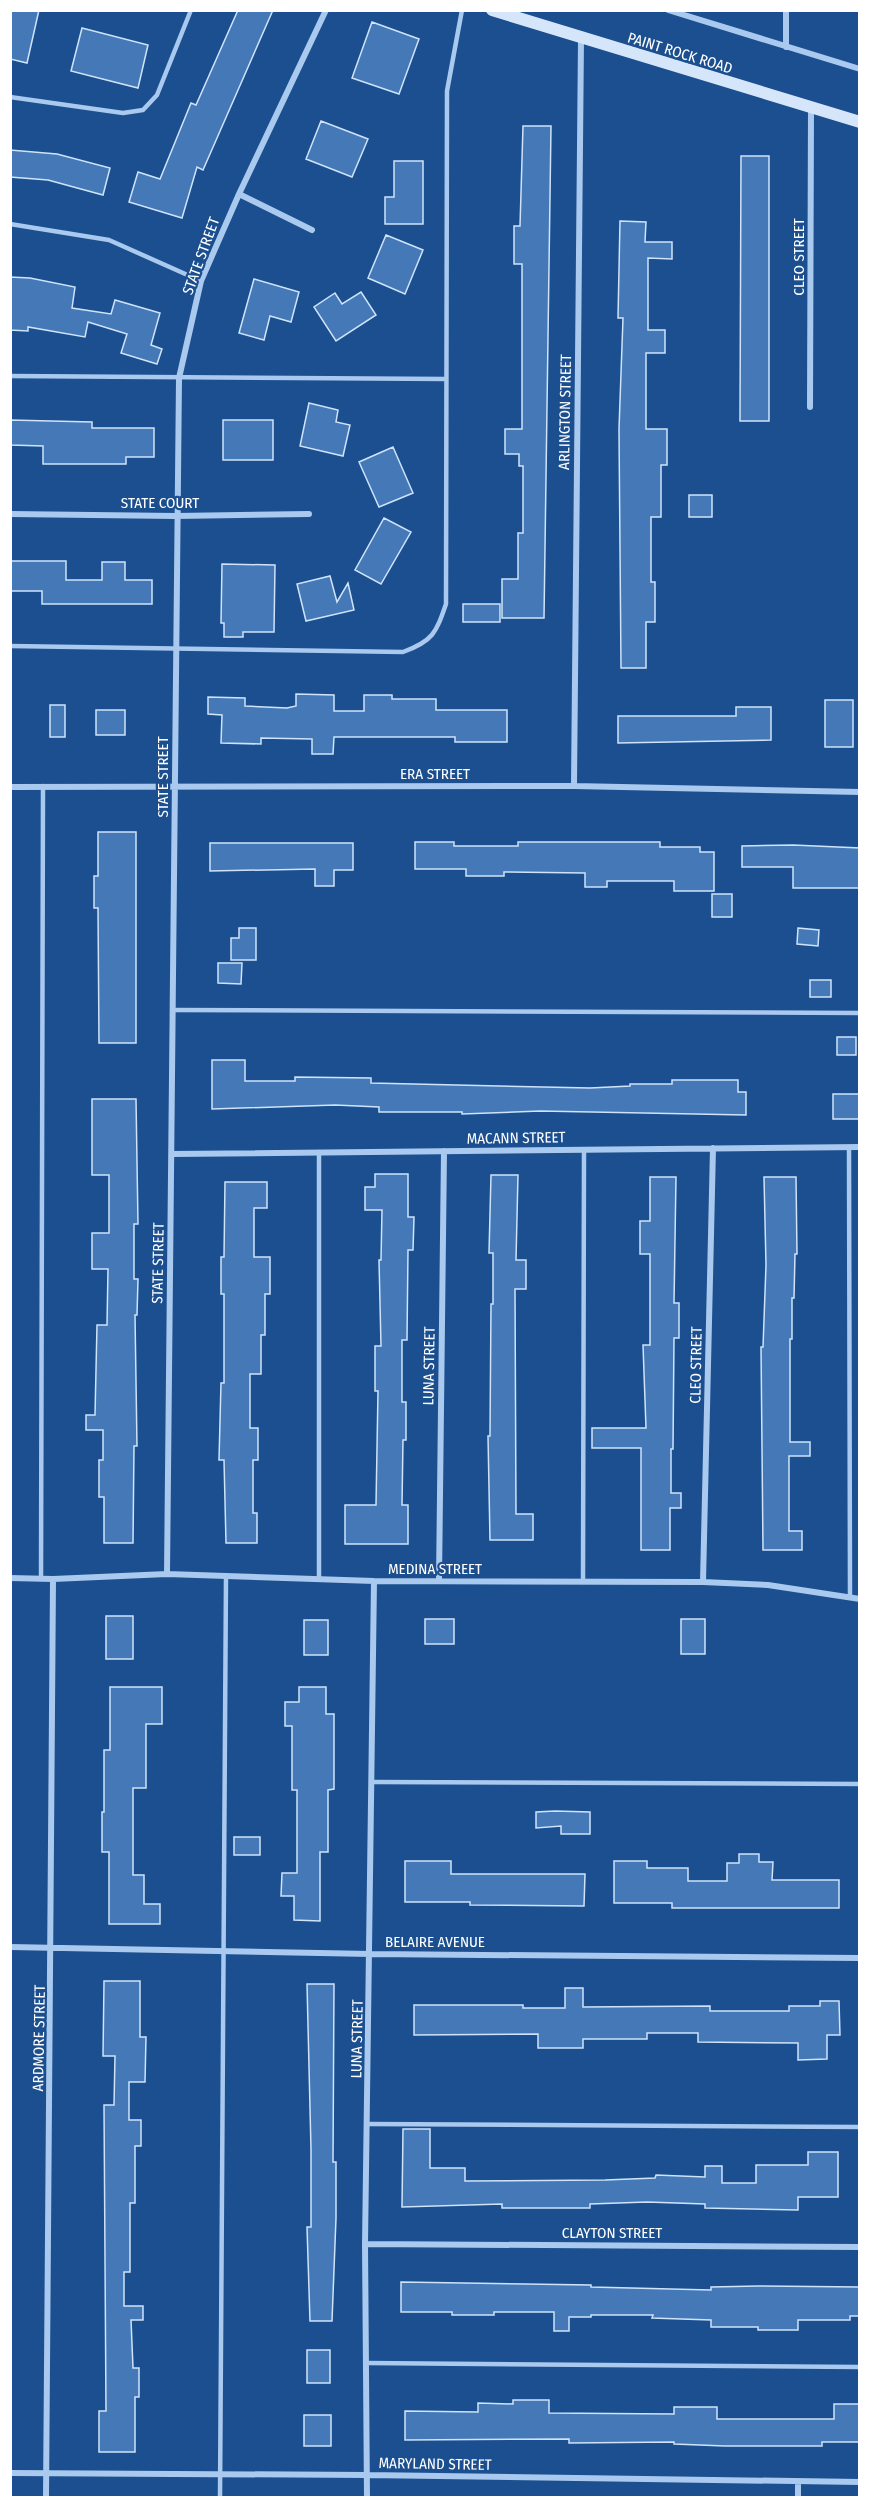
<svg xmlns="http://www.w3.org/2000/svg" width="870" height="2508" font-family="'Fira Sans Condensed',sans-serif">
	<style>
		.building { fill: #4478b7; stroke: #cfe3fa; stroke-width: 1.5 }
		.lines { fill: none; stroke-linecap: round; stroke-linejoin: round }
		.lane { stroke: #a9c9ee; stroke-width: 4.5 }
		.street { stroke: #a9c9ee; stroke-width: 6 }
		.secondary { stroke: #d6e6fa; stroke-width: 12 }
		.labels { text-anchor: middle; stroke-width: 4.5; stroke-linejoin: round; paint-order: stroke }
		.street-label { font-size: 15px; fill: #fff; stroke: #1b4f8f }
	</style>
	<rect width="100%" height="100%" fill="#1b4f8f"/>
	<path class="building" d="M10 10H39L27 63 10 59Z
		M238 10H273L203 170 197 167 182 218 129 202 138 172 160 179 191 103 196 105Z
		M372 22 419 39 399 94 352 78Z
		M82 28 148 45 138 88 71 71Z
		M321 121 368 139 352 177 306 159Z
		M523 126H551L544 618H502V579H518V533H523V466H519V454H505V429H522V264H514V226H520Z
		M10 150 57 154 110 168 103 195 48 180 10 177Z
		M741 156H769V421H740Z
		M394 161H423V224H385V197H394Z
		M620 221 646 222 645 242H672V259L648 258V330H665V353H646V429H667V465H661V517H651V582H655V622H646V668H621L619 429 623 318H618Z
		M386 235 423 250 405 294 368 278Z
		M10 277 30 278 75 287 72 308 111 314 115 300 160 313 151 345 162 349 157 364 121 353 127 334 88 322 85 337 28 327V331L10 330Z
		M254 279 299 292 291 322 270 316 264 340 239 333Z
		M361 292 376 315 336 341 314 307 335 293 342 304Z
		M309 403 338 410 336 422 350 425 343 456 300 446Z
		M10 420 92 422V428H154V457H126V464H43V446L10 445Z
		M223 420H273V460H223Z
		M393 447 413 493 379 507 359 462Z
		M689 495H712V517H689Z
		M384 518 411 532 381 584 355 570Z
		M10 561H66V580H102V562H125V580H152V604H42V591H10Z
		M222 564 275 565 274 632H243V637H224V623H221Z
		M330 576 337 602 348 583 354 610 306 621 297 584Z
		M463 604H500V622H463Z
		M296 694 334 695V711H364V695H392V699H436V710H507V742H455V737H334L333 754H312V739L261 738V744L221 743 222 715 208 714V697L245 698V706L287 708 296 706Z
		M825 700H853V747H825Z
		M50 705H65V737H50Z
		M736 707H771V740L618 743V716H736Z
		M96 710H125V735H96Z
		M98 832H136V1043H99L98 908H94V876H98Z
		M415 842H454V846H518V842H660V847H700V852H714V891H674V881H607V887H585V873L504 872V876H466V869H415Z
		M210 843H353V870H334V886H315V869L210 871Z
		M793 845 860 848V888H793V867H742V846Z
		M712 894H732V917H712Z
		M239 928H256V960H231V938H239Z
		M798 928 819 930 818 946 797 944Z
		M218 963H242L241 984 218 983Z
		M810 980H831V997H810Z
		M837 1037H856V1055H837Z
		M212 1060H245V1081H295V1077L371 1078V1083L590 1088 630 1086V1084H672V1080H738V1092H746V1115L540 1111 462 1114V1112H379V1107L335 1105 212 1109Z
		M833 1094H860V1119H833Z
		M92 1099H136L138 1224H134V1279H138L137 1315H135L137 1446H134L133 1543H104V1497H99V1460H103V1430H86V1415H95L97 1325H107L108 1269H92V1233H109V1175H92Z
		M375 1174H408V1217H414L413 1250H408L407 1340H402V1402H406V1440H403L402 1505H408V1544H345V1505H376L378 1391H375V1346H381L379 1260H381L382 1210H365V1187H375Z
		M491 1175H518L516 1260H526V1289H515L516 1514H533V1540H490L488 1436H490L491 1304H493V1253H489Z
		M650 1177H676L674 1303H679V1338H674L673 1449H671V1493H681V1508H670V1550H641V1448H592V1428H646L643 1345H650V1254H640V1221H650Z
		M764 1177H796L797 1254H795L794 1298H792V1339H790V1442H810V1456H789V1531H802V1550H763L761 1347H763L766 1265Z
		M225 1182H267V1208H254V1257H270V1294H265V1335H261V1374H250V1428H258V1460H253V1513H257V1543H226L224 1460H219L221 1383H224V1294H221V1257H224Z
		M106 1616H133V1659H106Z
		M425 1619H454V1644H425Z
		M681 1619H705V1654H681Z
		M304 1620H328V1655H304Z
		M110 1687H162V1724H146V1788H133V1875H144V1904H160V1924H109V1852H102V1812H104V1750H110Z
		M299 1687H326V1714H334V1789L328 1790V1852H320V1921L294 1920V1896H281L282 1873H297V1790H292V1726H285V1702H299Z
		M555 1811 590 1812V1834H561V1826L536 1828V1812Z
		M234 1837H260V1855H234Z
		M739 1854H759V1862H773L772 1880H839V1908H672V1903H614V1861H647V1868H688V1881H727V1863H739Z
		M405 1861H451V1874H585L584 1906 470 1905V1902H405Z
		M104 1981H140V2037H146L145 2082H129V2120H141V2146H135V2203H130V2272H124V2306H143V2320H131L133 2368H139V2397H135V2452H99V2411H106L104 2105H114L115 2056H103Z
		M307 1984H334L333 2162H336V2218L332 2321H310L307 2227H311V2149Z
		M565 1988H583V2007L710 2006V2011H789V2006H820V2001H839L840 2035H827V2059L798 2060V2043L698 2042V2033H647V2039H583V2048H538V2034L414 2035V2005H523V2008H565Z
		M403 2129H430V2168H465V2181L605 2180 655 2178 656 2175 705 2177V2166H722V2183H756V2165H808V2152H838V2197H798V2210L705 2208V2204L647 2202 590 2204V2208H502V2204L402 2207Z
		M401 2282 591 2285V2287L711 2290V2287L758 2286 860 2287V2316H850V2320H798V2330H758V2327H711V2320L652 2318 653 2315H591V2317H569V2331H554V2312H494V2315H452V2312H401Z
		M307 2350H330V2383H307Z
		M513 2400H549V2413L674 2414V2407H717V2419H834V2404H860V2442H822V2446H725L674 2444V2442L569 2443V2439L405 2440V2411L478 2412V2403L513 2404Z
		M304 2415H331V2446H304Z"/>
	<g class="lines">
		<path class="lane" d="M10 97 123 113 143 110 157 95 191 10
			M10 224 109 240 201 281
			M10 376 446 379
			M10 646 403 652C433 641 436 633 446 604L447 91 462 10
			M173 1010 860 1013
			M849 1147 850 1597
			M319 1152V1579
			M41 1579 43 786
			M583 1582 584 1150
			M372 1782 860 1784
			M367 2124 860 2127
			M366 2363 860 2367
			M220 2498 226 1576"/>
		<path class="street" d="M668 10 860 69
			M786 47V10
			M239 194 312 230
			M810 407 811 108
			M10 514 176 516 309 514
			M574 786 581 39
			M10 787 574 786 860 792
			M172 1154 860 1147
			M167 1574 179 378 201 281 239 194 326 10
			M10 1578 53 1579 167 1574 374 1581 703 1582 768 1585 860 1599
			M439 1581 444 1151
			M703 1582 713 1148
			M10 1947 371 1954 860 1958
			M365 2244 860 2247
			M10 2473 367 2475 860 2482
			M798 2482V2498
			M46 2498 53 1579
			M367 2498 365 2244 374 1581"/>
		<path class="secondary" d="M492 10 860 122"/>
	</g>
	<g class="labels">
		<g class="street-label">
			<text transform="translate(680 53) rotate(17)" y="5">PAINT ROCK ROAD</text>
			<text transform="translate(201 256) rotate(-70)" y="5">STATE STREET</text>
			<text transform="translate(799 257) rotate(-90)" y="5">CLEO STREET</text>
			<text transform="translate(565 412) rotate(-89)" y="5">ARLINGTON STREET</text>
			<text x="160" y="508">STATE COURT</text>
			<text x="435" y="779">ERA STREET</text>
			<text transform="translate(163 777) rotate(-90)" y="5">STATE STREET</text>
			<text transform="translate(516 1138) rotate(-1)" y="5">MACANN STREET</text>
			<text transform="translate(158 1263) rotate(-89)" y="5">STATE STREET</text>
			<text transform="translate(696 1365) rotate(-89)" y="5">CLEO STREET</text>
			<text transform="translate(429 1366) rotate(-89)" y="5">LUNA STREET</text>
			<text x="435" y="1574">MEDINA STREET</text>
			<text x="435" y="1947">BELAIRE AVENUE</text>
			<text transform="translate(39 2038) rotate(-89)" y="5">ARDMORE STREET</text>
			<text transform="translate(357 2039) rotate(-89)" y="5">LUNA STREET</text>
			<text x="612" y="2238">CLAYTON STREET</text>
			<text transform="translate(435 2464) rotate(1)" y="5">MARYLAND STREET</text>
		</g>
	</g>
	<rect width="870" height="2508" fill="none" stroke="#ffffff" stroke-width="24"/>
</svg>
